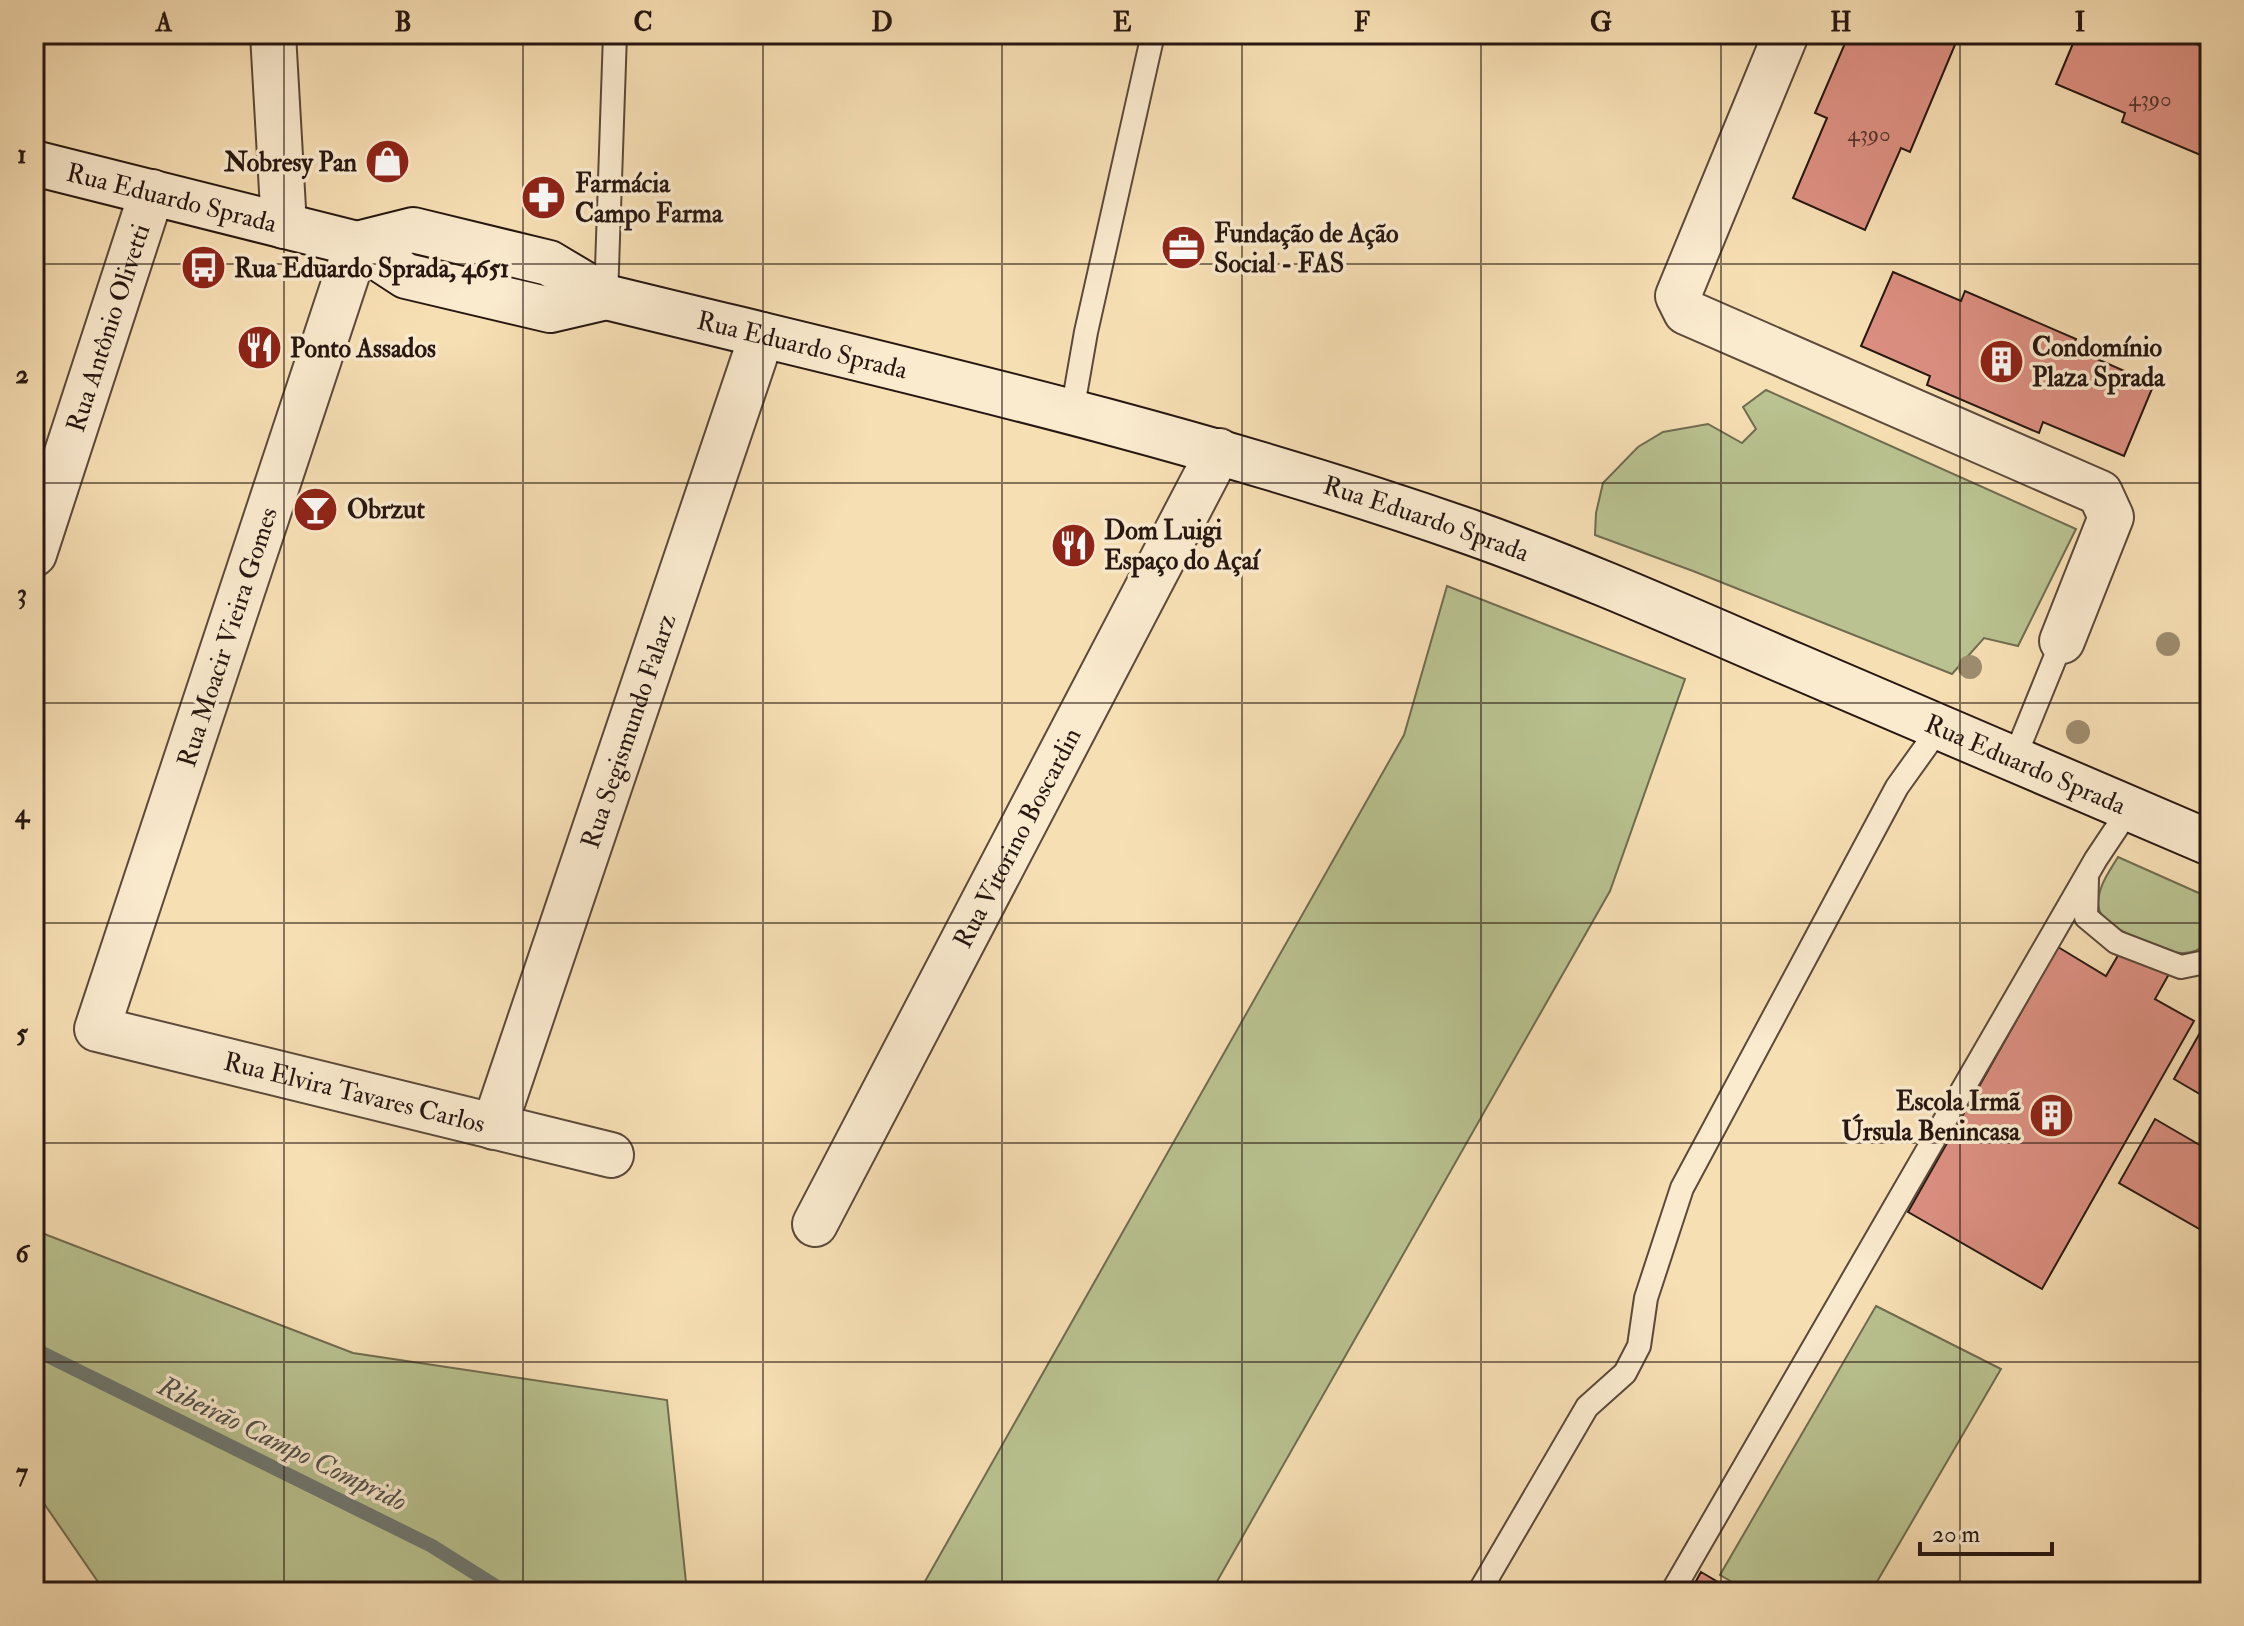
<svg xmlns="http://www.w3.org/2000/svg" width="2244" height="1626" font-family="'IM FELL Double Pica',serif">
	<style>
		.green { fill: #b9c290; stroke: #706c50; stroke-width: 2 }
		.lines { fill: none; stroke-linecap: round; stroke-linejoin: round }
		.stream { stroke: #6f7973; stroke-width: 14 }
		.building { fill: #dc8f81; stroke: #271711; stroke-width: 2 }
		.lane-casing { stroke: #5b493a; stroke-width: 26 }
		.street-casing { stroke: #5b493a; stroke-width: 48 }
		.secondary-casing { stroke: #271711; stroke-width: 48 }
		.lane { stroke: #faeace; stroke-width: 22 }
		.street { stroke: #faeace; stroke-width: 44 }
		.secondary { stroke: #faeace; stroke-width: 44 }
		.tree { fill: #9d8d6f }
		.grid { fill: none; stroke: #271711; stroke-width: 2; stroke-opacity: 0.55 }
		.labels { text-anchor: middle; stroke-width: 7; stroke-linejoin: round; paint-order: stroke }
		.number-label { font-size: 22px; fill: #54352d }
		.poi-label { font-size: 26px; font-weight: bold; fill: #271711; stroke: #faeace; text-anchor: start }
		.street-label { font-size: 26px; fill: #271711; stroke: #faeace }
		.water-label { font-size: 28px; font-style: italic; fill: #51504a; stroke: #faeace }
		.neatline { fill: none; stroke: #271711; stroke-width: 3 }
		.grid-label { font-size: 26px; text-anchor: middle; font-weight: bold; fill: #271711 }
	</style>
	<rect width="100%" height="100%" fill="#f7dfb4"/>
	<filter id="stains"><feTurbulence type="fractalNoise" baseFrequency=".0025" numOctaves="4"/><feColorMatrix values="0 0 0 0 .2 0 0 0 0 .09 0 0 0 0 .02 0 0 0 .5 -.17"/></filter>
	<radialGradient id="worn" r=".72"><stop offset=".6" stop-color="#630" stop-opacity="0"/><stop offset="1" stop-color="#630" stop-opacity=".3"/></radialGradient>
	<path class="green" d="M1766 390 2076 529 2018 646 1984 638 1952 674 1693 571 1595 535 1596 513 1603 483 1638 447 1663 432 1708 424 1742 443 1756 429 1743 407Z
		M1447 586 1685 679 1610 891 1211 1592H919L1404 735Z
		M2118 857 2210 898V939C2202 948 2197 952 2184 953 2167 955 2102 927 2099 909 2095 890 2109 872 2118 857Z
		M34 1230 353 1353 667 1400 687 1592H105L34 1489Z
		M1876 1306 2001 1369 1871 1592H1749L1720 1575Z"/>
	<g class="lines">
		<path class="stream" d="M34 1349 432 1546 505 1592"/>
	</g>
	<path class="building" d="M1849 34H1947V36L1957 40 1910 152 1901 148 1865 230 1793 198 1827 118 1815 113Z
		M2077 34H2144L2155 38 2156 34H2173L2210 50V159L2122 122 2125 113 2056 84Z
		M1893 272 1961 301 1965 291 2076 339 2072 348 2154 384 2124 456 2043 422 2039 433 1927 385 1930 376 1861 346Z
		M2058 947 2106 976 2120 952 2169 974 2155 999 2194 1021 2042 1289 1908 1212Z
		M2206 1022 2210 1024V1100L2174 1079Z
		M2155 1119 2210 1151V1235L2119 1183Z
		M1701 1572 1735 1592H1690Z"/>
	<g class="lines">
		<defs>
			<path id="lane" d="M606 297 615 34
				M1072 412 1086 332 1153 34
				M2014 759 2062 641
				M2087 879 2086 917 2116 942 2181 967 2210 961
				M1479 1592 1587 1407 1625 1373 1639 1346 1646 1298 1682 1188 1897 787 1940 727
				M1672 1592 2096 859 2130 808"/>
			<g id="street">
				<path d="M273 34 284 226"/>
				<path d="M1786 34 1678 296 1686 312 2100 493 2111 517 2062 641"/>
				<path id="s1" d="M357 244 97 1029 611 1155"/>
				<path id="s2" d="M34 554 152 192"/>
				<path id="s3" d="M494 1127 762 335"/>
				<path id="s4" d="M815 1224 1219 451"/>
			</g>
			<g id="secondary">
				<path id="s5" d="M34 163 357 244 406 276 550 310 606 297"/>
				<path id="s6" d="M357 244 413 230 549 263 606 297C896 368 1188 433 1470 532 1580 571 1687 619 1794 665 1933 724 2071 784 2210 843"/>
			</g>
		</defs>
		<use href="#lane" class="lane-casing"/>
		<use href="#street" class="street-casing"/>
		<use href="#secondary" class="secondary-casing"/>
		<use href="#lane" class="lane"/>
		<use href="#street" class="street"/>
		<use href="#secondary" class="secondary"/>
	</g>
	<g class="tree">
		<circle cx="2168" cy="644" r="12"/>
		<circle cx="1970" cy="667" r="12"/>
		<circle cx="2078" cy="732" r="12"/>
	</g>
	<path class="grid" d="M284 34V1592M523 34V1592M763 34V1592M1002 34V1592M1242 34V1592M1481 34V1592M1721 34V1592M1960 34V1592M34 264H2210M34 483H2210M34 703H2210M34 923H2210M34 1143H2210M34 1362H2210"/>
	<defs>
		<symbol id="shop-disc" viewBox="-11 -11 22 22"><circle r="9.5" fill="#8f2418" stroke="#faeace"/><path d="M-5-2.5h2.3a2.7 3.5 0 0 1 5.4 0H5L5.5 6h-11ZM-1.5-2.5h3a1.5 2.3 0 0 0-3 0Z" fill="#fff"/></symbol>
		<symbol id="pharmacy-disc" viewBox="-11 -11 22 22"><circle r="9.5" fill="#8f2418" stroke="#faeace"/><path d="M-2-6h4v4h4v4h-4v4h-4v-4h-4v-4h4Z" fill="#fff"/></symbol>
		<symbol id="office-disc" viewBox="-11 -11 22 22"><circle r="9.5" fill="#8f2418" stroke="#faeace"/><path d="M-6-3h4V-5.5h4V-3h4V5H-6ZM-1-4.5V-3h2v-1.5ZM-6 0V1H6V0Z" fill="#fff"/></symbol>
		<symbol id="bus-disc" viewBox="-11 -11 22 22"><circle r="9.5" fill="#8f2418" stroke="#faeace"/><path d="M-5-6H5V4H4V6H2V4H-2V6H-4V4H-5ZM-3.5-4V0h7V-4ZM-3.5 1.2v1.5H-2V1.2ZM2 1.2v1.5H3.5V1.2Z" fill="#fff"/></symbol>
		<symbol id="restaurant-disc" viewBox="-11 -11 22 22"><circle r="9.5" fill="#8f2418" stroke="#faeace"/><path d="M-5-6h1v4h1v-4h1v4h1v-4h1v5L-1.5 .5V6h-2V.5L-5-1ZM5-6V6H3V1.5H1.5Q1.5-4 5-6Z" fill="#fff"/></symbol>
		<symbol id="building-disc" viewBox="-11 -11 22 22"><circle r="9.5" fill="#8f2418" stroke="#faeace"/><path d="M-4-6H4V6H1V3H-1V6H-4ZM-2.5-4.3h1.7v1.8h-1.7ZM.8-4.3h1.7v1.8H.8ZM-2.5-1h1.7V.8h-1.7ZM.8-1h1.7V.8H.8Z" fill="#fff"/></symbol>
		<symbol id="bar-disc" viewBox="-11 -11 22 22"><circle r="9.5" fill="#8f2418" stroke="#faeace"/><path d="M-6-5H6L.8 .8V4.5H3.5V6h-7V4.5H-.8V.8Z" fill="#fff"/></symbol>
	</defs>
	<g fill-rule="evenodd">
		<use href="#shop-disc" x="362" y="136" width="51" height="51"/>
		<use href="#pharmacy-disc" x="518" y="172" width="51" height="51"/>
		<use href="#office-disc" x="1158" y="222" width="51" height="51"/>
		<use href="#bus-disc" x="178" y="242" width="51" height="51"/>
		<use href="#restaurant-disc" x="234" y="322" width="51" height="51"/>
		<use href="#building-disc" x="1976" y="336" width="51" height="51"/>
		<use href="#bar-disc" x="290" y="484" width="51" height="51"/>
		<use href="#restaurant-disc" x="1048" y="520" width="51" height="51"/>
		<use href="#building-disc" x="2026" y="1090" width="51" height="51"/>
	</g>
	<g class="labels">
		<g class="number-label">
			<text x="2150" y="106">4390</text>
			<text x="1869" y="141">4390</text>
		</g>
		<g class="poi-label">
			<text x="357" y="171" text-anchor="end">Nobresy Pan</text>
			<text x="575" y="192">Farmácia<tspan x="575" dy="30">Campo Farma</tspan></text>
			<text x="1214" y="242">Fundação de Ação<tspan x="1214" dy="30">Social - FAS</tspan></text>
			<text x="234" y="277">Rua Eduardo Sprada, 4651</text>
			<text x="2032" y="356">Condomínio<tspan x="2032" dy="30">Plaza Sprada</tspan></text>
			<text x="290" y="357">Ponto Assados</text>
			<text x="347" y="518">Obrzut</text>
			<text x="1104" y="539">Dom Luigi<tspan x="1104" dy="30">Espaço do Açaí</tspan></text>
			<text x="2020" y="1110" text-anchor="end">Escola Irmã<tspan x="2020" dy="30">Úrsula Benincasa</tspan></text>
		</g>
		<g class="street-label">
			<text dy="9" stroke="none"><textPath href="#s5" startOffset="142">Rua Eduardo Sprada</textPath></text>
			<text dy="9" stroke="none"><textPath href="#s2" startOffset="238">Rua Antônio Olivetti</textPath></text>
			<text dy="9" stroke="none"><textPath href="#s6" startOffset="466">Rua Eduardo Sprada</textPath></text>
			<text dy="9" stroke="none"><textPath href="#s6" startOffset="1114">Rua Eduardo Sprada</textPath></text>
			<text transform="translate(227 637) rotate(-72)" y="9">Rua Moacir Vieira Gomes</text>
			<text dy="9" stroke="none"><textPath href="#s3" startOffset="418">Rua Segismundo Falarz</textPath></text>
			<text dy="9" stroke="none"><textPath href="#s6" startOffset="1762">Rua Eduardo Sprada</textPath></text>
			<text dy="9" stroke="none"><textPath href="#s4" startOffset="436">Rua Vitorino Boscardin</textPath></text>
			<text dy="9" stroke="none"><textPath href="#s1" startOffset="1092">Rua Elvira Tavares Carlos</textPath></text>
		</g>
		<g class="water-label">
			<text transform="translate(283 1443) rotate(26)" y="10">Ribeirão Campo Comprido</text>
		</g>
	</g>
	<rect width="2244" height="1626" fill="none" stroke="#f7dfb4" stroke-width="88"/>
	<path d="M1920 1542v12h132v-12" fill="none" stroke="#271711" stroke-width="4"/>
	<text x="1932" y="1542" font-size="24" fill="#271711" stroke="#faeace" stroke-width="6" paint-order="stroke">20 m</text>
	<rect x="44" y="44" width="2156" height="1538" class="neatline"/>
	<g class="grid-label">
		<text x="164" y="31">A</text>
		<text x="403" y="31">B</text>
		<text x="643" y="31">C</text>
		<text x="882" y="31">D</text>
		<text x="1122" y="31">E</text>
		<text x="1362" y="31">F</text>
		<text x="1601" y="31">G</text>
		<text x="1841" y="31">H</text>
		<text x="2080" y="31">I</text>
		<text x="22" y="163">1</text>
		<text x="22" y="383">2</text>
		<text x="22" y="602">3</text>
		<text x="22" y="822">4</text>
		<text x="22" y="1042">5</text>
		<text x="22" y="1262">6</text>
		<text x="22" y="1481">7</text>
	</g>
	<rect width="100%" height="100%" filter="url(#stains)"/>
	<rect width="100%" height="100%" fill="url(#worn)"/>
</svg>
